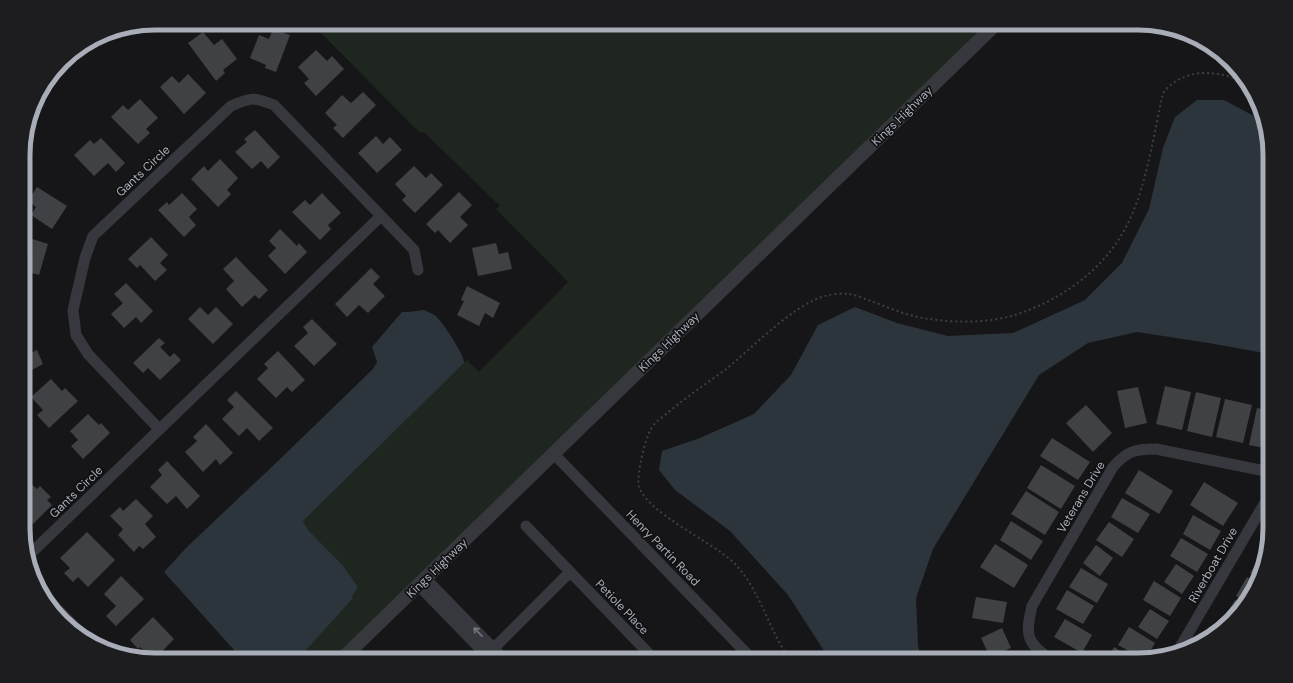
<svg xmlns="http://www.w3.org/2000/svg" width="1293" height="683" font-family="'DM Sans',sans-serif">
	<style>
		.green { fill: #1e261f }
		.water { fill: #2c353c }
		.building { fill: #404145 }
		.lines { fill: none; stroke-linecap: round; stroke-linejoin: round }
		.path { stroke: #3d3f44; stroke-width: 2; stroke-dasharray: 2 3; stroke-linecap: butt }
		.minor { stroke: #37383d; stroke-width: 11 }
		.tertiary { stroke: #37383d; stroke-width: 14 }
		.oneway { stroke: #757881 }
		.labels { text-anchor: middle; stroke-width: 3.5; stroke-linejoin: round; paint-order: stroke }
		.street-label { font-size: 12px; fill: #a8adb8; stroke: #111113 }
		.rim { fill: none; stroke: #a8adb8; stroke-width: 5 }
	</style>
	<rect width="100%" height="100%" fill="#161618"/>
	<path class="green" d="M307 23H989L550 450 332 660H297L352 597 303 521 467 360 479 372 568 282 496 209 500 206 425 133 419 132 312 24Z"/>
	<path class="water" d="M1197 100H1224L1252 115 1265 133 1269 171 1270 354 1209 343 1137 332 1088 343 1039 375 933 549 916 598 918 646 922 660H830L788 595 730 531 675 490 659 470 662 451 700 438 754 414 791 375 818 325 855 307 897 323 948 336 1013 333 1085 300 1122 263 1149 209 1163 148 1175 117Z
		M424 310C428 312 433 314 436 316 442 322 465 355 464 363L303 521 309 531 344 567 358 587 352 596 353 598 297 660H243L164 572 188 546 278 461 373 369 377 362 372 347 402 312H408Z"/>
	<path class="building" d="M273 29 290 35 276 72 265 68 266 65 250 58 259 35 269 39Z
		M203 32 214 45 222 39 237 59 223 70 225 73 216 81 188 43Z
		M316 50 327 61 332 56 344 69 316 96 304 83 309 79 298 67Z
		M188 74 206 93 184 114 160 87 172 76 179 83Z
		M363 92 376 105 343 138 333 128 337 125 325 113 342 95 351 103Z
		M140 99 158 118 146 129 150 133 138 144 111 117 123 105 128 110Z
		M255 130 280 157 268 169 261 161 252 169 235 152 247 142 244 139Z
		M376 136 383 144 390 137 402 150 377 173 358 153Z
		M101 138 125 163 116 172 108 163 94 176 74 155 90 140 94 144Z
		M220 159 238 178 227 190 231 194 218 207 191 179 204 166 208 171Z
		M414 166 426 178 431 173 443 185 415 213 402 200 406 196 395 184Z
		M37 187 67 206 52 229 31 215 36 207 28 201Z
		M459 192 472 205 460 217 468 225 450 243 438 230 435 233 426 224Z
		M182 193 197 209 189 217 196 225 184 237 158 210 167 202 169 205Z
		M322 193 341 213 328 225 331 229 320 240 292 212 305 200 310 205Z
		M280 229 297 246 299 243 307 252 285 274 268 256 276 248 269 241Z
		M23 236 48 244 39 275 24 271Z
		M151 237 168 255 160 263 167 270 155 281 140 265 137 268 128 259Z
		M496 243 499 254 508 252 512 269 478 276 472 248Z
		M236 257 268 290 259 299 255 295 242 307 226 289 234 281 223 269Z
		M371 268 380 277 373 284 385 296 368 313 359 305 347 317 335 304Z
		M126 283 153 311 141 323 136 317 124 328 111 314 123 303 114 294Z
		M467 286 500 303 493 318 485 313 479 326 457 315 464 301 461 300Z
		M24 293 29 294 27 322 24 321Z
		M200 307 208 315 216 307 233 324 213 344 188 319Z
		M312 319 337 344 314 366 294 346 308 333 303 327Z
		M159 338 165 343 160 347 170 357 174 353 181 360 160 380 148 368 143 373 133 363Z
		M24 350 26 355 37 350 43 364 24 374Z
		M278 351 305 380 292 392 287 387 276 398 257 379 268 368 264 364Z
		M51 379 62 391 65 388 78 401 49 428 37 415 43 410 31 397Z
		M1165 386 1191 392 1182 430 1156 424Z
		M1138 387 1147 423 1125 428 1117 391Z
		M236 391 273 428 259 441 247 428 239 436 222 419 234 407 227 400Z
		M1196 392 1221 398 1212 437 1187 431Z
		M1225 399 1252 405 1243 443 1216 437Z
		M1086 405 1112 433 1093 452 1066 423Z
		M1257 408 1270 411V449L1249 445Z
		M88 414 99 425 101 423 110 433 83 459 71 446 78 440 70 431Z
		M206 424 233 453 220 465 216 459 203 472 185 452 197 441 193 437Z
		M1052 438 1090 462 1078 480 1040 456Z
		M167 461 200 496 187 509 176 496 167 504 150 487 162 475 158 470Z
		M1041 465 1075 486 1061 509 1027 488Z
		M1139 470 1173 491 1159 514 1125 493Z
		M28 481 37 489 40 486 51 497 47 500 52 505 33 524 24 515V485Z
		M1204 482 1238 503 1223 526 1190 505Z
		M1026 491 1059 512 1045 535 1011 514Z
		M1122 498 1150 514 1138 533 1111 517Z
		M136 499 153 516 145 524 156 537 143 549 139 546 134 552 118 535 123 529 110 516 120 507 123 511Z
		M1193 515 1221 531 1210 550 1183 534Z
		M1011 521 1043 541 1031 560 1000 540Z
		M1109 522 1134 539 1122 557 1096 540Z
		M87 532 115 560 88 587 78 577 73 582 64 573 70 568 60 558Z
		M1181 538 1208 554 1197 572 1170 556Z
		M995 544 1028 565 1014 588 980 567Z
		M1096 545 1113 558 1100 576 1083 563Z
		M1262 555 1263 556 1258 579 1250 573Z
		M1176 564 1194 576 1182 594 1164 582Z
		M1081 568 1108 584 1097 603 1069 587Z
		M121 576 144 599 116 626 106 616 116 606 104 594Z
		M1247 577 1257 583 1256 587 1244 601 1236 596Z
		M1154 581 1181 598 1170 616 1143 600Z
		M1067 590 1094 606 1083 624 1056 609Z
		M976 597 1007 602 1003 623 972 618Z
		M1235 600 1241 604 1227 621 1223 619Z
		M1150 609 1169 621 1157 639 1138 627Z
		M153 617 174 639 154 660 140 647 138 649 130 640Z
		M1065 619 1092 635 1082 653 1054 637Z
		M1221 622 1224 624 1215 634H1214Z
		M1129 627 1155 643 1145 660 1118 645Z
		M1002 628 1011 648 990 657 981 638Z
		M1114 647 1135 660H1107Z
		M189 654 195 660H183Z"/>
	<g class="lines">
		<path class="path" d="M790 660C768 629 760 588 732 561 710 541 648 513 639 487 636 476 645 439 651 429 654 423 660 419 665 415 684 399 704 385 725 370 751 349 794 304 825 296 832 294 842 293 849 294 856 295 862 298 868 300 888 307 909 317 930 319 957 323 989 323 1015 315 1064 299 1108 267 1130 219 1147 182 1154 133 1163 93 1184 66 1223 69 1249 86"/>
		<path class="minor" d="M159 429 88 354 76 335 73 310 85 258 93 236 231 106C251 97 254 97 274 105L414 250 418 270
			M554 454 753 660
			M526 526 655 660
			M28 556 381 216
			M426 579 505 660
			M419 586 491 660
			M42 594 83 635
			M1179 649 1270 494
			M482 660 570 572
			M1052 660C1026 643 1025 635 1032 606L1113 467C1127 451 1135 449 1156 449L1270 472"/>
		<path class="tertiary" d="M341 660 997 23"/>
	</g>
	<defs><path id="oneway-shaft" d="M-6 0H5M1.5-3L5.5 0L1.5 3" fill="none" stroke-width="1.6" stroke-linecap="round" stroke-linejoin="round"/></defs>
	<use class="oneway" href="#oneway-shaft" transform="translate(478 632) rotate(-134)"/>
	<g class="labels">
		<g class="street-label">
			<text transform="translate(902 116) rotate(-44)" y="4">Kings Highway</text>
			<text transform="translate(143 171) rotate(-43)" y="4">Gants Circle</text>
			<text transform="translate(669 342) rotate(-44)" y="4">Kings Highway</text>
			<text transform="translate(76 492) rotate(-44)" y="4">Gants Circle</text>
			<text transform="translate(1081 497) rotate(-59)" y="4">Veterans Drive</text>
			<text transform="translate(663 548) rotate(46)" y="4">Henry Partin Road</text>
			<text transform="translate(1213 565) rotate(-60)" y="4">Riverboat Drive</text>
			<text transform="translate(437 568) rotate(-44)" y="4">Kings Highway</text>
			<text transform="translate(622 607) rotate(46)" y="4">Petiole Place</text>
		</g>
	</g>
	<path d="M0 0H1293V683H0ZM155 30H1138A125 125 0 0 1 1263 155V528A125 125 0 0 1 1138 653H155A125 125 0 0 1 30 528V155A125 125 0 0 1 155 30Z" fill="#1d1d20" fill-rule="evenodd"/>
	<path class="rim" d="M155 30H1138A125 125 0 0 1 1263 155V528A125 125 0 0 1 1138 653H155A125 125 0 0 1 30 528V155A125 125 0 0 1 155 30Z"/>
</svg>
